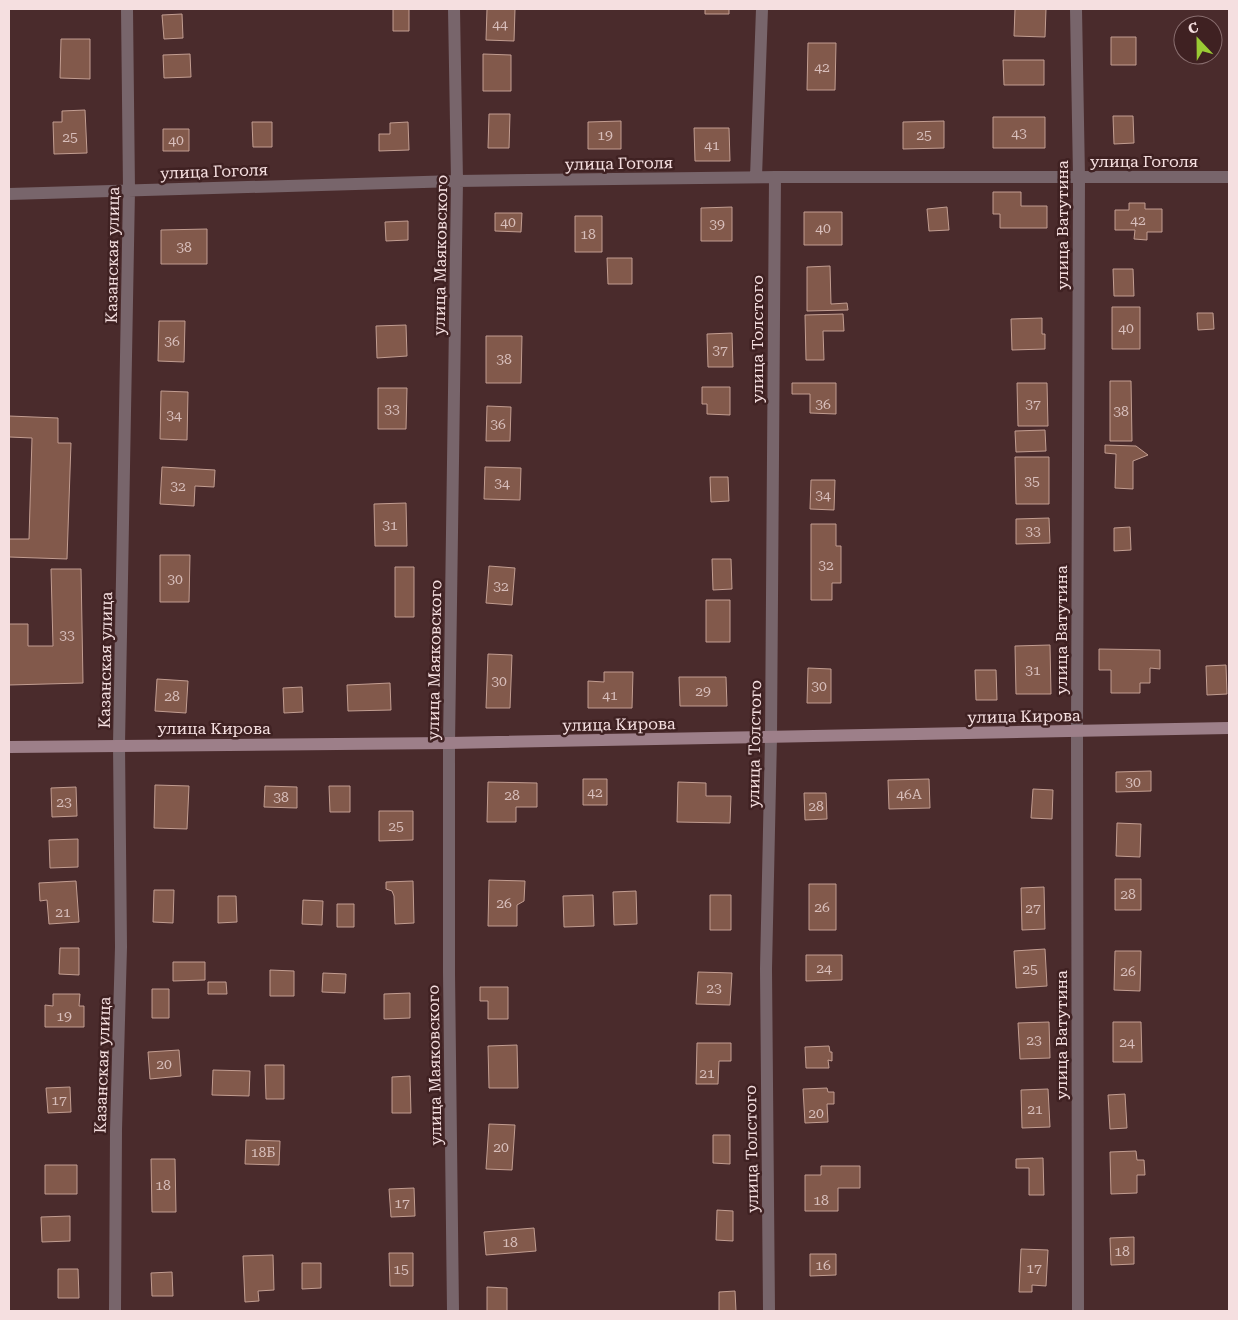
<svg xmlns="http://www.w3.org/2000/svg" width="1238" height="1320" font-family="'Roboto Serif',serif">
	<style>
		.building { fill: #82594b; stroke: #c29d91 }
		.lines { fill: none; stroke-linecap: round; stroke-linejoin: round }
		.street { stroke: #78656b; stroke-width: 12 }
		.secondary { stroke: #9d7f89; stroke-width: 12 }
		.labels { text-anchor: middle; stroke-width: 5; stroke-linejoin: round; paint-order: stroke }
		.number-label { font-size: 14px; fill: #d8bebb }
		.street-label { font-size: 16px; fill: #f5dfe0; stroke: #3f2122 }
	</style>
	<rect width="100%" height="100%" fill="#4a2b2c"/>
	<path class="building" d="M393 9H409V31H393Z
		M487 9H515L514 41 486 40Z
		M705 9H729V14H705Z
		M1015 9H1046L1045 37 1014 36Z
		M182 14 183 38 164 39 162 15Z
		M1111 37H1136V65H1111Z
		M61 39H90V79L60 78Z
		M808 43H836L835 90H807Z
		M190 54 191 77 164 78 163 55Z
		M483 54 511 55V91H483Z
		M1003 60H1044V85H1004Z
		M85 110 87 153 54 154 53 122H62V111Z
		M489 114H510L509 148H488Z
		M1113 116H1133L1134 143 1114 144Z
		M993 117H1045V148H993Z
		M621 121V149H588V122Z
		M944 121V148L903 149V122Z
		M252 122H272V147H253Z
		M408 122 409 150 379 151V134H390V123Z
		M694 128H729L730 161H695Z
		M163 129H189V151H163Z
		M993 192H1021V206H1047V228H1000V214H993Z
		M1129 203H1145V209H1162V232H1147V240L1134 239 1135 230H1115V210H1129Z
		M732 207V241H701V208Z
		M947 207 949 230 929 231 927 209Z
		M804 212H842V245H804Z
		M495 213H522L521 232 495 231Z
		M575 216H602V252H575Z
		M408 221V240L386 241 385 222Z
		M207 229V264H161V230Z
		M607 258H632V284H608Z
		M830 266 831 304 847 303 848 310 807 311V267Z
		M1113 269H1133L1134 296H1114Z
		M1112 307H1140V349H1112Z
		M1197 313H1213L1214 329 1198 330Z
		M843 314 844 331H823L824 360H806L805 315Z
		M1042 318V334H1045V349L1012 350 1011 319Z
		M159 321H185L184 362 158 361Z
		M406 325 407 356 377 358 376 326Z
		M732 333 733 367H708L707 334Z
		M486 336H522L521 383H486Z
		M1110 381H1131L1132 441H1110Z
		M792 383H836V414L810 413V394H792Z
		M1017 383H1047L1048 426H1018Z
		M702 387H730V415L707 414V404H702Z
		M378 388H407L406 429H378Z
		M161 391 188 392 187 440 160 439Z
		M487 406 511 407 510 441H486Z
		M9 416 58 418V443H71L67 559 9 557V539H29L32 438 9 437Z
		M1045 430 1046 451 1016 452 1015 431Z
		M1105 445 1136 446 1148 455 1133 461V489L1115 488 1116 454 1105 453Z
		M1015 457H1049V504H1016Z
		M162 467 215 470 214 487 195 486 194 506 160 504Z
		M485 467 521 468 520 500 484 499Z
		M710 477H728L729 501 711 502Z
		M811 480H835L834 510 810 509Z
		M406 503 407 546H375L374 504Z
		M1049 518 1050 543 1016 544V519Z
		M811 524H836V546H841V583H832V600H811Z
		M1130 527 1131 550 1114 551V528Z
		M160 555H190L189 602H160Z
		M712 559H731L732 589 713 590Z
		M489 566 515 568 512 605 486 603Z
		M395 567H414V617H395Z
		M51 569H81L83 683 9 685V624H28V646H53Z
		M706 600H730V642H706Z
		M1050 645 1051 694H1016L1015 646Z
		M1099 649 1160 650V669L1150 668V683H1140V693H1111V670H1099Z
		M488 654 512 655 510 708H486Z
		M1226 665 1227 694 1207 695 1206 666Z
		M808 668 831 669V703H807Z
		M975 670H996L997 700H976Z
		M604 672H633L632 708H588V681L604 682Z
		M679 677H726L727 706H680Z
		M157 679 188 681 186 713 155 711Z
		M390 683 391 710 348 711 347 685Z
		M302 687 303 712 284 713 283 688Z
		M1151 771V791L1116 792V772Z
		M583 779H607V805H583Z
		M929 779 930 808 889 809 888 780Z
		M488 782 537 783V807H516V822H487Z
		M678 782 706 783V796H731L730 823 677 822Z
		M155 785 189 786 187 829 154 828Z
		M265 786 297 787V808L264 807Z
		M329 786H350V812H330Z
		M76 787 77 816 52 817 51 788Z
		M1033 789 1053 790 1052 819 1031 818Z
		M804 793H826L827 819 805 820Z
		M379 811H413V840L379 841Z
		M1117 823 1141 824 1140 857 1116 856Z
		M78 839V867L50 868 49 840Z
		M1115 879H1141V910H1115Z
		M489 880 525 881 524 901 517 905V926H488Z
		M76 881 79 922 49 924 47 900 40 901 39 883Z
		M413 881 414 923 395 924 394 896 392 891 386 889V882Z
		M809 884H836V930H809Z
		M1044 887 1045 929 1022 930 1021 888Z
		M154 890H174L173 923 153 922Z
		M636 891 637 924 614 925 613 892Z
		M593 895 594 926 564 927 563 896Z
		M710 895H731V930H710Z
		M218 896H236L237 922 218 923Z
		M303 900 323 901 322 925 302 924Z
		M337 904H354V927H337Z
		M60 948H79V975L59 974Z
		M1045 949 1047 986 1016 988 1014 951Z
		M1115 951H1141L1140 991 1114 990Z
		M806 955H842V980L806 981Z
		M173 962H205V980L173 981Z
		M270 970 294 971V996H270Z
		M698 972 732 973 730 1005 696 1004Z
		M323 973 346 974 345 993 322 992Z
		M208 982H226L227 994H208Z
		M480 987H508V1019H488V1001H480Z
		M152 989H169V1018H152Z
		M410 993V1018L384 1019V994Z
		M53 994H80L79 1006H84V1027H45V1005L53 1006Z
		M1049 1022 1050 1058 1020 1059 1018 1023Z
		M1113 1022H1141L1142 1062H1113Z
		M697 1043H731V1061H719L718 1084H696Z
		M517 1045 518 1088H489L488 1046Z
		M829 1046 830 1052H832V1061L828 1060 829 1068H806L805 1047Z
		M179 1050 181 1076 150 1079 148 1052Z
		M265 1065H284V1099H266Z
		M213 1070 250 1071 249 1096 212 1095Z
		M410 1076 411 1113H392V1077Z
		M70 1087 71 1112 48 1113 46 1088Z
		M827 1088 828 1092H834V1104H827L828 1122 805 1123 803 1089Z
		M1048 1089 1050 1127 1022 1128 1021 1090Z
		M1125 1094 1127 1128 1110 1129 1108 1095Z
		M489 1124 515 1125 512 1170 486 1169Z
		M713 1135H730V1164L713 1163Z
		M246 1140 280 1141 279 1165 245 1164Z
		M1136 1151 1137 1160H1144L1145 1175H1137V1193L1111 1194 1110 1152Z
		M1043 1158 1044 1195H1029V1168H1016V1159Z
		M151 1159H175L176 1212H152Z
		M45 1165H77V1194H45Z
		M821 1166H860V1188H838V1211H805V1175H821Z
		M414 1188 415 1216 391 1217 389 1189Z
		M717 1210 733 1211V1241L716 1240Z
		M70 1216V1241L42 1242 41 1217Z
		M534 1228 536 1251 486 1255 484 1232Z
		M1134 1237V1264L1111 1265 1110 1238Z
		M1021 1249 1048 1250 1046 1286 1032 1285V1292H1019Z
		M389 1253H413V1286H390Z
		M810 1254H836V1275L810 1276Z
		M273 1255 274 1290 258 1291 259 1301 245 1302 243 1256Z
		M302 1263H321V1288L302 1289Z
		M58 1269H78L79 1298H58Z
		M172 1272 173 1296H152L151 1273Z
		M487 1287 507 1288V1311H487Z
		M735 1291 736 1311H719V1292Z"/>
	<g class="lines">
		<path class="street" d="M1076 9 1079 177 1077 731 1078 1311
			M756 177 762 9
			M9 194 457 181 775 177H1229
			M115 1311 116 1130 121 947 119 745 129 190 127 9
			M453 1311 449 973V743L457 181 454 9
			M769 1311 766 969 771 737 775 177"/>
		<path class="secondary" d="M9 747 449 743 1229 728"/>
	</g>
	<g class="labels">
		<g class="number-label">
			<text x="500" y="29">44</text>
			<text x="822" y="72">42</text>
			<text x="1019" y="138">43</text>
			<text x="605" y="140">19</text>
			<text x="924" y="140">25</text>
			<text x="70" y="142">25</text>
			<text x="176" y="145">40</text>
			<text x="712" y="150">41</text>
			<text x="1138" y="225">42</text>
			<text x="508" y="227">40</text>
			<text x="717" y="229">39</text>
			<text x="823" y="233">40</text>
			<text x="588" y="239">18</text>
			<text x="184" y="252">38</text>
			<text x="1126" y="333">40</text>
			<text x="172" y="346">36</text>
			<text x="720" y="355">37</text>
			<text x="504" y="364">38</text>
			<text x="823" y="409">36</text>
			<text x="1033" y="409">37</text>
			<text x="392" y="414">33</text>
			<text x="1121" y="416">38</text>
			<text x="174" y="420">34</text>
			<text x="498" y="429">36</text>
			<text x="1032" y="486">35</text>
			<text x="502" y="488">34</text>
			<text x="178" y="491">32</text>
			<text x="823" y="500">34</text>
			<text x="390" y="530">31</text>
			<text x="1033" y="536">33</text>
			<text x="826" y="570">32</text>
			<text x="175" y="584">30</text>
			<text x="501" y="591">32</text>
			<text x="67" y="640">33</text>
			<text x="1033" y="675">31</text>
			<text x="499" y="686">30</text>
			<text x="819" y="691">30</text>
			<text x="703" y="696">29</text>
			<text x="610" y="700">41</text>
			<text x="172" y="701">28</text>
			<text x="1133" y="787">30</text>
			<text x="595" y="797">42</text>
			<text x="909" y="799">46А</text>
			<text x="512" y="800">28</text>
			<text x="281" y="802">38</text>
			<text x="64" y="807">23</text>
			<text x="816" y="811">28</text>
			<text x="396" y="831">25</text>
			<text x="1128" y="899">28</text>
			<text x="504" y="908">26</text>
			<text x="822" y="912">26</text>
			<text x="1033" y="913">27</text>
			<text x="63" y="917">21</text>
			<text x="824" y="973">24</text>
			<text x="1030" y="974">25</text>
			<text x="1128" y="976">26</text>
			<text x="714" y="993">23</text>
			<text x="64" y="1021">19</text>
			<text x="1034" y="1045">23</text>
			<text x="1127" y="1047">24</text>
			<text x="164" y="1069">20</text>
			<text x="707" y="1078">21</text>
			<text x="59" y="1105">17</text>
			<text x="1035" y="1114">21</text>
			<text x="816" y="1118">20</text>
			<text x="501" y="1152">20</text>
			<text x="263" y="1157">18Б</text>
			<text x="163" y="1190">18</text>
			<text x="821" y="1205">18</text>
			<text x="402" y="1208">17</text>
			<text x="510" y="1247">18</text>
			<text x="1122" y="1256">18</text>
			<text x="823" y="1270">16</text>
			<text x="1034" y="1273">17</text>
			<text x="401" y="1274">15</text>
		</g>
		<g class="street-label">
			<text x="1144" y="167">улица Гоголя</text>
			<text transform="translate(619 163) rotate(-1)" y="6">улица Гоголя</text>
			<text transform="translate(214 171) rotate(-2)" y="6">улица Гоголя</text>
			<text transform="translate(1062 225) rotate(-90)" y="6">улица Ватутина</text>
			<text transform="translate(112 255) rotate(-89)" y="6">Казанская улица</text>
			<text transform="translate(440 255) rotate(-89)" y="6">улица Маяковского</text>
			<text transform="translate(757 339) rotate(-90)" y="6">улица Толстого</text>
			<text transform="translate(1061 630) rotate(-90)" y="6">улица Ватутина</text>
			<text transform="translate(105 660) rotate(-89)" y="6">Казанская улица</text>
			<text transform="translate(434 660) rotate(-89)" y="6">улица Маяковского</text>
			<text transform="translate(1024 716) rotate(-1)" y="6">улица Кирова</text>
			<text transform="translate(619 724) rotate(-1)" y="6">улица Кирова</text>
			<text x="214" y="734">улица Кирова</text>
			<text transform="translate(754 744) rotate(-89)" y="6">улица Толстого</text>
			<text transform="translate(1061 1035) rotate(-90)" y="6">улица Ватутина</text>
			<text transform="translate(102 1065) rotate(-88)" y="6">Казанская улица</text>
			<text transform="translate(434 1065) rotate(-91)" y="6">улица Маяковского</text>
			<text transform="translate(751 1149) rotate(-91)" y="6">улица Толстого</text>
		</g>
	</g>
	<rect width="1238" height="1320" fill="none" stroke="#f5dfe0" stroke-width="20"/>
	<g transform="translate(1198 40) rotate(338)"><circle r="24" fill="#3f2122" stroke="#886d6e"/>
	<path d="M0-4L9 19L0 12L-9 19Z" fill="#9acb34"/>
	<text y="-8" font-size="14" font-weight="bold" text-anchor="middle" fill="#f5dfe0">С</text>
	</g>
</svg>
